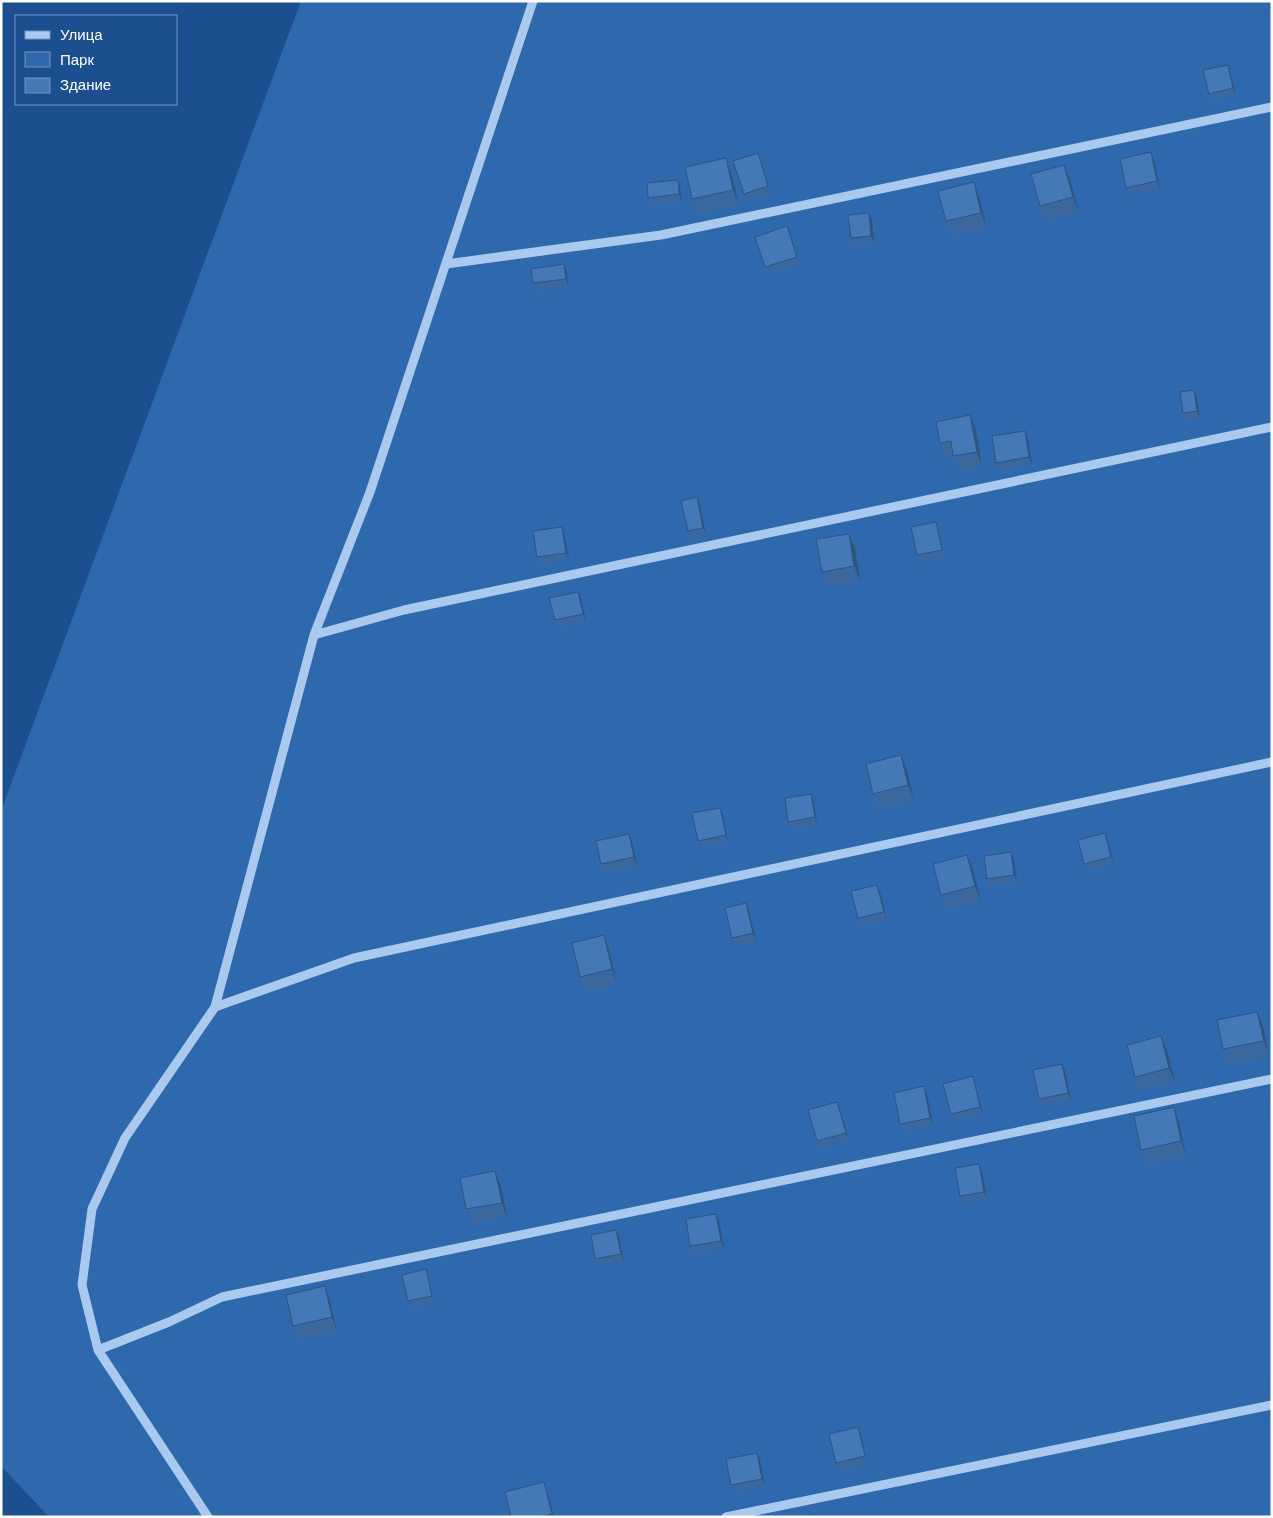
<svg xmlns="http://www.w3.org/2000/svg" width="1273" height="1518" font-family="Helvetica,sans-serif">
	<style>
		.green { fill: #2e69ad }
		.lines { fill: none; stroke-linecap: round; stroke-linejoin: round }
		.minor { stroke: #a9c9ee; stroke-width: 9 }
		.wall { fill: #3a679d }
		.shaded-wall { fill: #305480 }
		.building { fill: #4478b7; stroke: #305480 }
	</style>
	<rect width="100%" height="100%" fill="#1b4f8f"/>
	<path class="green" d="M301 1H1272V1517H49L1 1466V811Z"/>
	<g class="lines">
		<path class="minor" d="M446 264 661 235 1272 107
			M314 635 404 610 1272 427
			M215 1007 354 958 1272 762
			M98 1350 169 1322 222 1297 1272 1079
			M208 1517 98 1350 82 1285 92 1209 125 1138 215 1007 314 635 370 492 533 1
			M726 1517 1272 1405"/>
	</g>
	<path class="wall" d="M1230 72 1236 95 1211 101 1209 94Z
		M761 160 771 193 747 201 733 161Z
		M1154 160 1160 188 1129 195 1126 188Z
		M1064 165 1070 180 1079 212 1045 221 1040 206Z
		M731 173 739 205 697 214 692 199Z
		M678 180 680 187 682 202 651 205 648 198Z
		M979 197 987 228 951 236 946 221Z
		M869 213 872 220 874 243 853 246 851 238Z
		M787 226 799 264 767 274 755 237Z
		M564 264 567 272 568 287 536 291 533 283Z
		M1197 398 1200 418 1186 421 1183 413Z
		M970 415 976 430 982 467 959 471 953 456 945 458 940 443Z
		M1028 438 1032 465 999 470 996 463Z
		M697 497 700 505 706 535 690 539 688 531Z
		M936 522 938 529 944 558 920 563 917 555Z
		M564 534 569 560 540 565 537 557Z
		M849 534 855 549 860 581 827 587 822 572Z
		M581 599 586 621 557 628 555 620Z
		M907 770 914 800 878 809 873 794Z
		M814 802 817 825 791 829 788 822Z
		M723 815 728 843 701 848 698 841Z
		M1105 833 1114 864 1087 871 1084 864Z
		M629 834 632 842 637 865 604 872 601 864Z
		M1011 852 1014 860 1017 883 990 886 987 879Z
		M967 855 973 870 981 901 946 910 941 895Z
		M877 885 880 892 887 920 861 926 858 918Z
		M749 911 756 941 735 946 732 938Z
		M604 935 609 950 617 984 586 992 580 977Z
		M1257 1012 1263 1026 1269 1056 1229 1064 1223 1049Z
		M1161 1036 1167 1051 1175 1082 1140 1091 1135 1077Z
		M1062 1064 1065 1071 1071 1101 1042 1107 1039 1099Z
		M973 1076 975 1084 983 1114 954 1122 951 1114Z
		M927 1094 933 1125 903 1132 900 1124Z
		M837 1102 849 1141 820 1149 817 1141Z
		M1179 1122 1186 1156 1147 1165 1141 1150Z
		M979 1164 982 1172 987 1199 963 1203 960 1196Z
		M495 1171 501 1186 507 1217 472 1224 466 1209Z
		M719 1221 724 1248 693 1254 690 1246Z
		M619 1237 624 1261 598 1267 595 1259Z
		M426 1269 428 1277 434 1303 411 1309 408 1301Z
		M330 1301 337 1332 298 1340 293 1326Z
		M858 1427 861 1435 867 1464 838 1470 836 1463Z
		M757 1453 760 1460 765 1486 733 1492 731 1485Z
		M549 1497 554 1517H511Z"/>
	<path class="shaded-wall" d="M1228 65 1230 72 1236 95 1233 88Z
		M1151 152 1154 160 1160 188 1157 181Z
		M726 158 731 173 739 205 733 190Z
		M1064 165 1070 180 1079 212 1073 197Z
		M678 180 680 187 682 202 679 194Z
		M974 182 979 197 987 228 981 213Z
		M869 213 872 220 874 243 871 236Z
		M564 264 567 272 568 287 566 279Z
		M1194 390 1197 398 1200 418 1197 411Z
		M970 415 976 430 982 467 977 452Z
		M1025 431 1028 438 1032 465 1029 457Z
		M697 497 700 505 706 535 703 528Z
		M562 527 564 534 569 560 566 553Z
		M849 534 855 549 860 581 854 566Z
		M578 592 581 599 586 621 583 614Z
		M901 755 907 770 914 800 908 785Z
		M811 794 814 802 817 825 815 817Z
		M720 808 723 815 728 843 726 835Z
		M1105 833 1108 841 1114 864 1111 857Z
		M629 834 632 842 637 865 634 857Z
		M1011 852 1014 860 1017 883 1014 875Z
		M967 855 973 870 981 901 975 886Z
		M877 885 880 892 887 920 884 912Z
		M746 903 749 911 756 941 753 933Z
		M604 935 609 950 617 984 612 969Z
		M1257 1012 1263 1026 1269 1056 1264 1041Z
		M1161 1036 1167 1051 1175 1082 1169 1068Z
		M1062 1064 1065 1071 1071 1101 1068 1093Z
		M973 1076 975 1084 983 1114 980 1107Z
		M924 1086 927 1094 933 1125 930 1118Z
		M837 1102 840 1109 849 1141 846 1133Z
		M1174 1107 1179 1122 1186 1156 1181 1141Z
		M979 1164 982 1172 987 1199 984 1192Z
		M495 1171 501 1186 507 1217 502 1203Z
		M716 1214 719 1221 724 1248 721 1241Z
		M616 1230 619 1237 624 1261 621 1254Z
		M325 1286 330 1301 337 1332 332 1317Z
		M858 1427 861 1435 867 1464 865 1456Z
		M757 1453 760 1460 765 1486 762 1479Z
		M544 1482 549 1497 554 1517H553L552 1514Z"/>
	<path class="building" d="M1228 65 1233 88 1209 94 1203 70Z
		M1151 152 1157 181 1126 188 1120 159Z
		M758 153 768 186 744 194 733 161Z
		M726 158 733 190 692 199 685 167Z
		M1064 165 1073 197 1040 206 1031 174Z
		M678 180 679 194 648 198 647 183Z
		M974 182 981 213 946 221 938 191Z
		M869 213 871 236 851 238 848 215Z
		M787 226 797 257 765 267 755 237Z
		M564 264 566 279 533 283 531 269Z
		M1194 390 1197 411 1183 413 1180 392Z
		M970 415 977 452 953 456 951 441 940 443 936 422Z
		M1025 431 1029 457 996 463 992 436Z
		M697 497 703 528 688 531 681 501Z
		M936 522 942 550 917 555 911 527Z
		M562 527 566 553 537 557 533 531Z
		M849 534 854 566 822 572 816 539Z
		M578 592 583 614 555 620 549 598Z
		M901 755 908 785 873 794 866 764Z
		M811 794 815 817 788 822 785 798Z
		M720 808 726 835 698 841 692 813Z
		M1105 833 1111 857 1084 864 1078 840Z
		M629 834 634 857 601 864 596 841Z
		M1011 852 1014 875 987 879 984 856Z
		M967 855 975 886 941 895 933 864Z
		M877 885 884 912 858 918 851 891Z
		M746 903 753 933 732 938 725 908Z
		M604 935 612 969 580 977 572 943Z
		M1257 1012 1264 1041 1223 1049 1217 1020Z
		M1161 1036 1169 1068 1135 1077 1127 1045Z
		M1062 1064 1068 1093 1039 1099 1033 1070Z
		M973 1076 980 1107 951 1114 943 1084Z
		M924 1086 930 1118 900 1124 894 1093Z
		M1272 1093V1105L1269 1094Z
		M837 1102 846 1133 817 1141 808 1110Z
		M1174 1107 1181 1141 1141 1150 1134 1116Z
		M979 1164 984 1192 960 1196 955 1168Z
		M495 1171 502 1203 466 1209 460 1178Z
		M716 1214 721 1241 690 1246 686 1219Z
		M616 1230 621 1254 595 1259 591 1235Z
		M426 1269 432 1296 408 1301 402 1275Z
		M325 1286 332 1317 293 1326 286 1295Z
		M858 1427 865 1456 836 1463 829 1434Z
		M757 1453 762 1479 731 1485 726 1459Z
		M544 1482 552 1514 541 1517H511L505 1492Z"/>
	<rect width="1273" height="1518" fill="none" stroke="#ffffff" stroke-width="5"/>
	<rect x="15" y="15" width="162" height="90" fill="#1b4f8f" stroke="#7695bc"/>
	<rect x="25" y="31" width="25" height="8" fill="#a9c9ee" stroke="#7695bc"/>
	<text x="60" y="40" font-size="15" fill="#ffffff">Улица</text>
	<rect x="25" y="52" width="25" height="15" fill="#2e69ad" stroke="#7695bc"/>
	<text x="60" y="65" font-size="15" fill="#ffffff">Парк</text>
	<rect x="25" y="78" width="25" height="15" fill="#4478b7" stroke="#7695bc"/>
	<text x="60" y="90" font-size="15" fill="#ffffff">Здание</text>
</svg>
